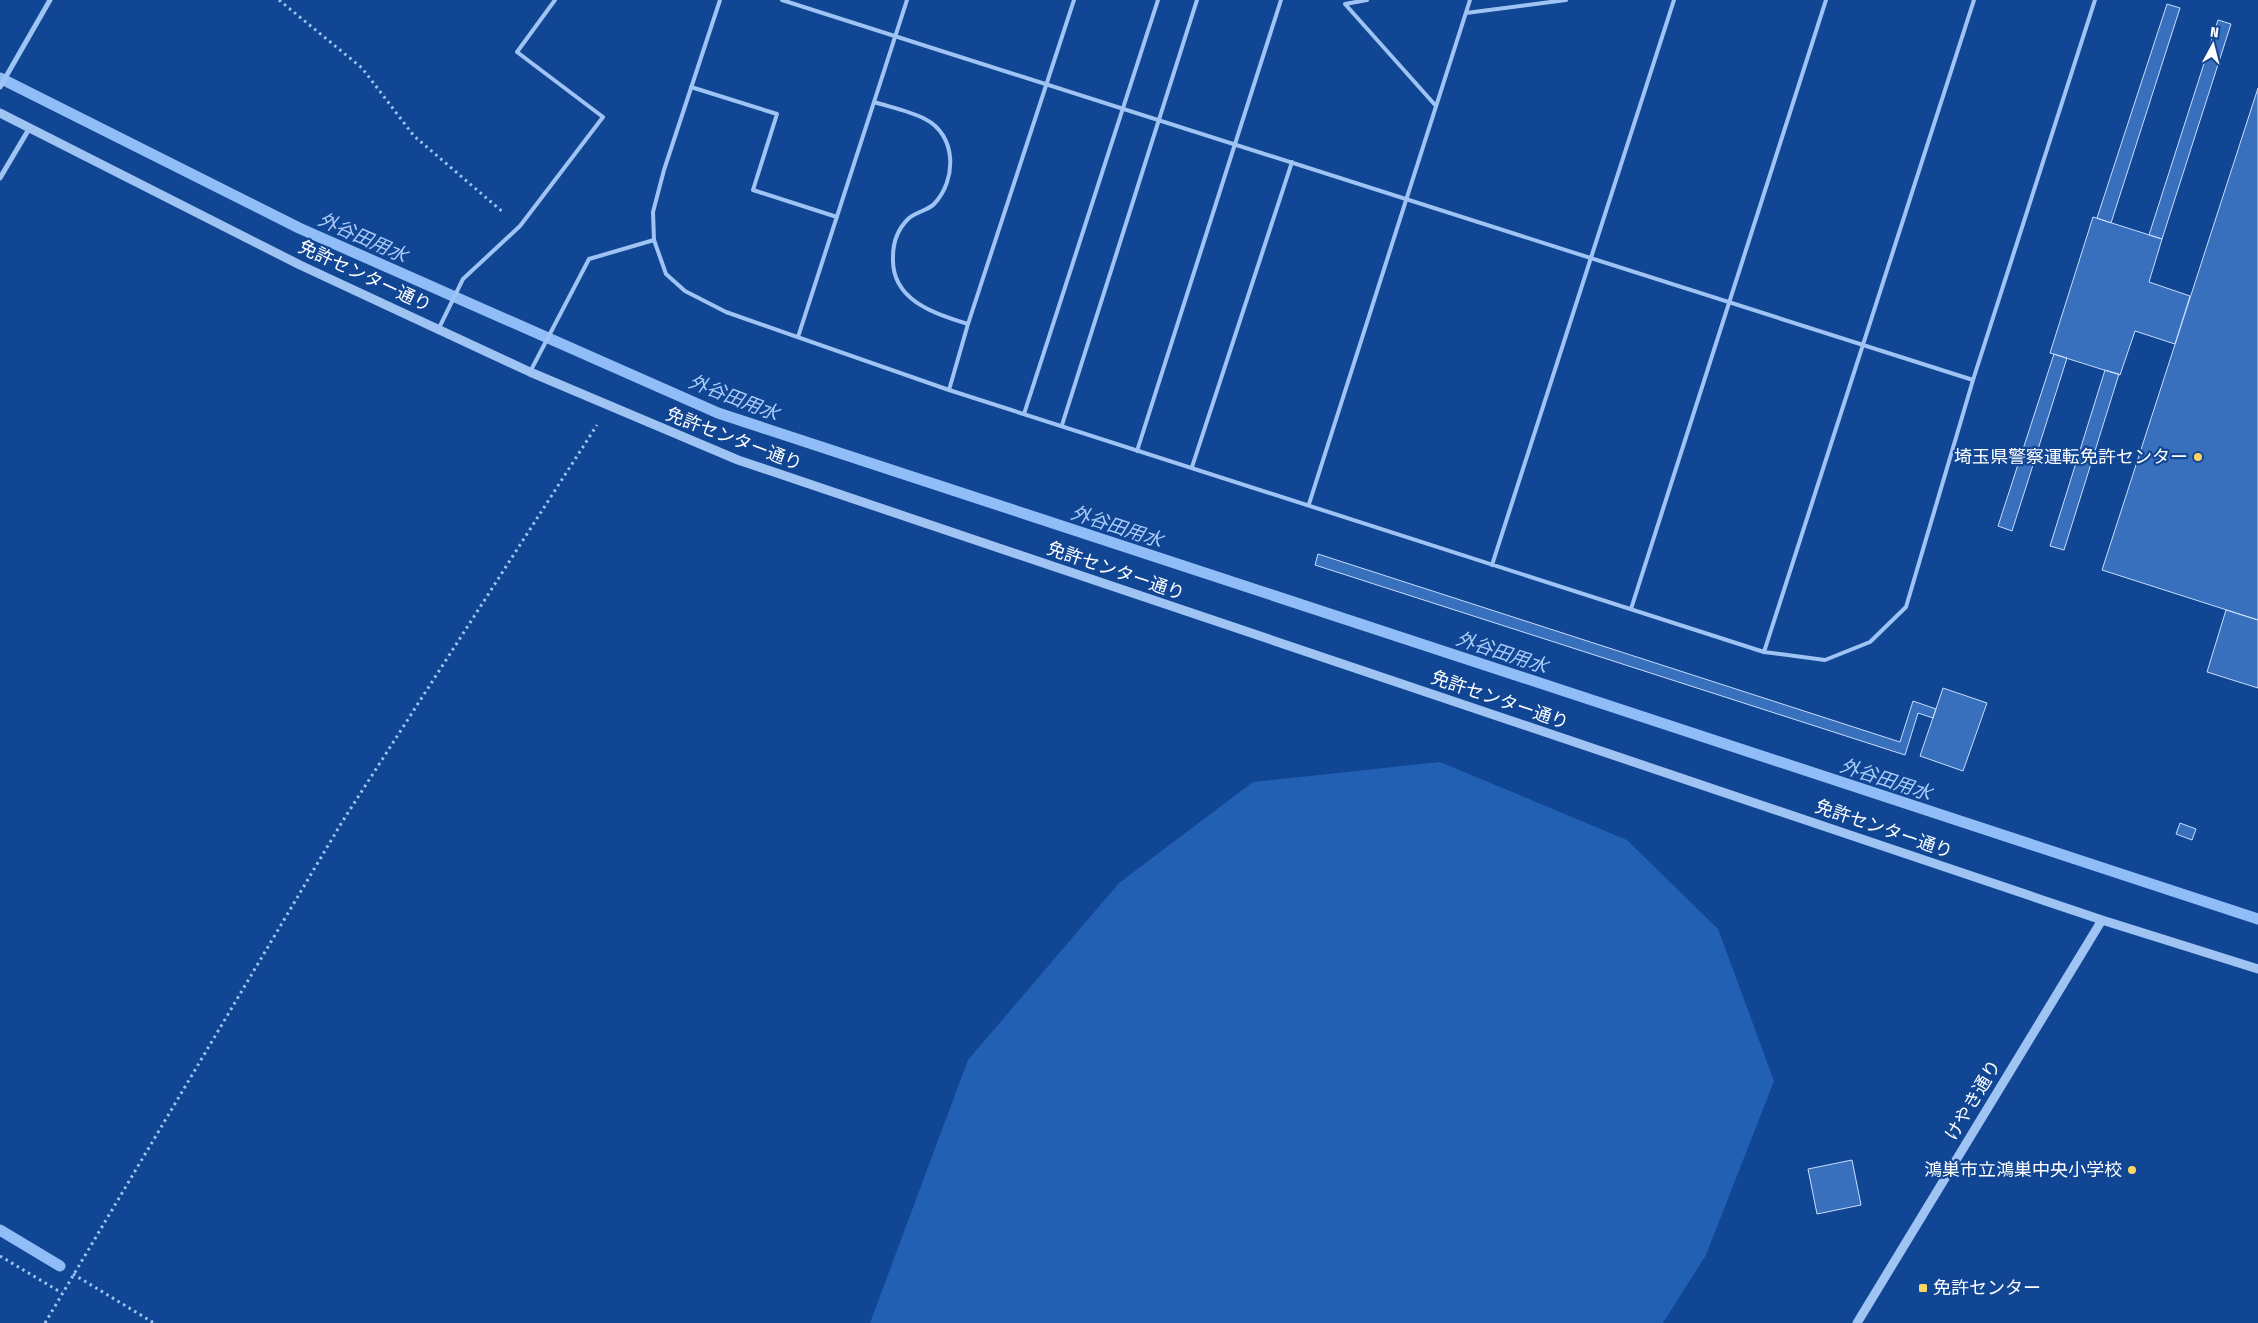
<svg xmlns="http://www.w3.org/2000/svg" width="2258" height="1323" font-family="'Fira Sans Condensed','Noto Sans JP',sans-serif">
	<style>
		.green { fill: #2260b4 }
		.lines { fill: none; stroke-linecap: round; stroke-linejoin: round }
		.stream { stroke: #90bdf7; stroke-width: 11 }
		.building { fill: #3970bd; stroke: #c7defd }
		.path { stroke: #9fc3f3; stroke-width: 3; stroke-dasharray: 2.5 4; stroke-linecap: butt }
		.service { stroke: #9fc3f3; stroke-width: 4 }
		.minor { stroke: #9fc3f3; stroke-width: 5 }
		.tertiary { stroke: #9fc3f3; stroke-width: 9 }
		.poi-dot { fill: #ffd661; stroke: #114694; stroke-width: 2 }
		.labels { text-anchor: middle; stroke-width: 4.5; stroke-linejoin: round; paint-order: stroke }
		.street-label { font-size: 18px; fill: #fff; stroke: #114694 }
		.poi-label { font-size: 18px; fill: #fff; stroke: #114694; text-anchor: end }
		.water-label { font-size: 19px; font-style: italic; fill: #abcdfa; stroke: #114694 }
	</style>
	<rect width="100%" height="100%" fill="#114694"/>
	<path class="green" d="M1440 762 1627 840 1718 929 1774 1081 1706 1255 1663 1323H870L968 1060 1119 883 1253 782Z"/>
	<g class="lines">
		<path class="stream" d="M0 78 299 228 718 413 2258 919
			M0 1230 60 1266"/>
	</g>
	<path class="building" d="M2167 4 2180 8 2111 223 2097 218Z
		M2218 20 2231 24 2162 239 2149 235Z
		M2258 88V620L2102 570Z
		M2093 217 2162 239 2149 282 2190 296 2175 344 2135 331 2120 375 2050 353Z
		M2054 354 2067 358 2012 531 1998 526Z
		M2105 370 2119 374 2064 550 2050 546Z
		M1318 554 1900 742 1913 701 1936 709 1933 718 1918 713 1905 755 1315 565Z
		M2226 610 2258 620V688L2207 672Z
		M1943 688 1987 703 1963 771 1920 756Z
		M2180 823 2196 829 2192 840 2176 834Z
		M1852 1160 1861 1205 1817 1214 1808 1169Z"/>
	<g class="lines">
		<path class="path" d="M279 0 362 68 414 136 504 213
			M0 1256 62 1293
			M73 1274 154 1323
			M45 1323 342 822 597 425"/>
		<path class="service" d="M720 0 664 170 653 212 654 240 666 274 685 291 726 312 949 390 1764 652 1825 660 1870 642 1906 607 1973 380 2095 0
			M782 0 1973 380
			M1367 0 1345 4 1436 106
			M1466 13 1566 0
			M691 87 777 114 753 190 837 217
			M874 102C890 107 910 111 925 119 957 135 957 180 934 204 927 211 915 212 908 219 898 229 893 243 893 257 891 300 933 313 968 324
			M439 328 463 279 520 226 603 117 517 52 555 0
			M798 337 907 0
			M530 372 589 259 654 240
			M949 390 968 324 1074 0
			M1024 414 1158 0
			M1062 425 1197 0
			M1137 451 1281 0
			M1192 467 1292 162
			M1309 504 1470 0
			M1492 565 1674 0
			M1631 609 1826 0
			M1764 652 1974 0"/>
		<path class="minor" d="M0 87 50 0
			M0 178 29 129"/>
		<path class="tertiary" d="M0 113 300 265 530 372 738 460 2102 920 2258 969
			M1857 1323 2102 920"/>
	</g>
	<g class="poi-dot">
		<circle cx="2198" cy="457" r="5"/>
		<circle cx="2132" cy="1170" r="5"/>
		<rect x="1918" y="1283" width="10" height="10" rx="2.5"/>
	</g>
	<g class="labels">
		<g class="street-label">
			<text transform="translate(365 276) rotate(25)" y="6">免許センター通り</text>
			<text transform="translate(734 439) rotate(21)" y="6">免許センター通り</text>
			<text transform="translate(1116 571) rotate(19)" y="6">免許センター通り</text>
			<text transform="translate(1500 700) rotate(19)" y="6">免許センター通り</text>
			<text transform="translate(1884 829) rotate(19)" y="6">免許センター通り</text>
			<text transform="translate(1973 1100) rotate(-59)" y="6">けやき通り</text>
		</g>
		<g class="poi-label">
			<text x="2188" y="463">埼玉県警察運転免許センター</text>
			<text x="2122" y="1176">鴻巣市立鴻巣中央小学校</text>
			<text x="1933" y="1294" text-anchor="start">免許センター</text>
		</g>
		<g class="water-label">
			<text transform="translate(363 237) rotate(24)" y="7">外谷田用水</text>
			<text transform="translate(734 397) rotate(21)" y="7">外谷田用水</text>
			<text transform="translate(1117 526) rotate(18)" y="7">外谷田用水</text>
			<text transform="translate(1502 652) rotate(18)" y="7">外谷田用水</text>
			<text transform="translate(1886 779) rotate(18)" y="7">外谷田用水</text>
		</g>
	</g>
	<g transform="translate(2213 45) rotate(7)" stroke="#114694" stroke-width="4" paint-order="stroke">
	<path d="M0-4L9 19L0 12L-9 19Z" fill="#ffffff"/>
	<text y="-8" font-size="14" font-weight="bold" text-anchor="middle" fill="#ffffff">N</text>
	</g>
</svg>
